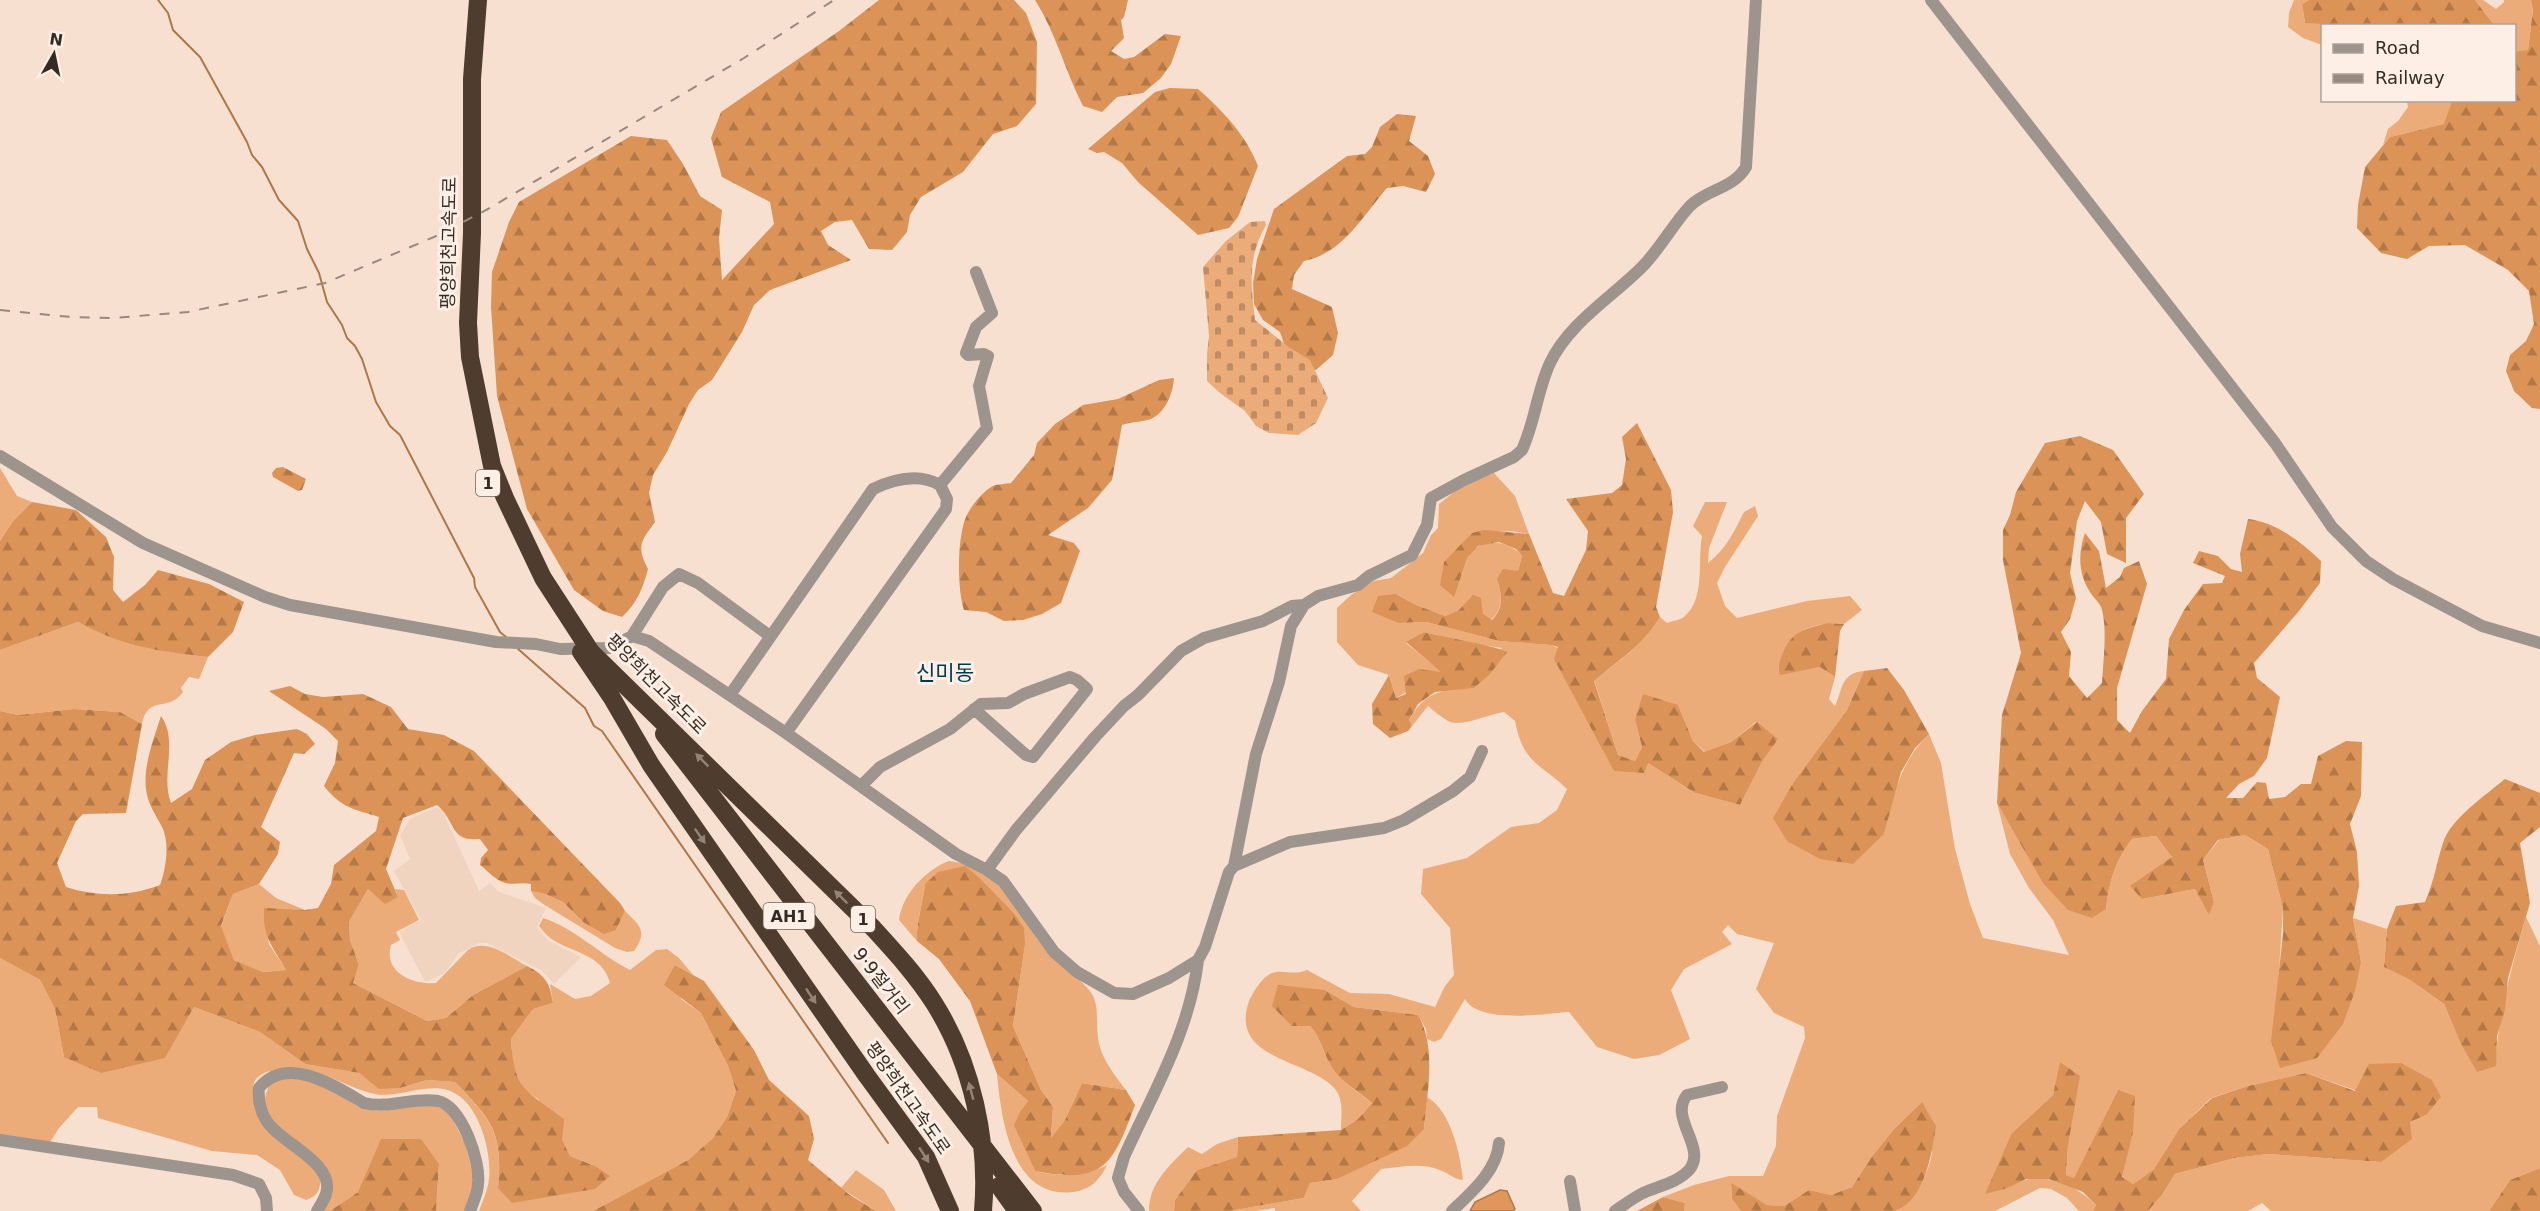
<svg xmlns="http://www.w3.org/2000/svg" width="2540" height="1211" font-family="'DejaVu Sans','Noto Sans KR',sans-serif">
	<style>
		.built { fill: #f0d4bf }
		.grass { fill: #ebac7a }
		.forest { fill: url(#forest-firs) }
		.cemetery { fill: url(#cemetery-stones) }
		.water { fill: #e1975b; stroke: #ad774a; stroke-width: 1.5 }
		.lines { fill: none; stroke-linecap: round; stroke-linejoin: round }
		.stream { stroke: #ad774a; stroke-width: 2 }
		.minor { stroke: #9e948e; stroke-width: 12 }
		.highway { stroke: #4e3c2f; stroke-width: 18 }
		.rail { stroke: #98887d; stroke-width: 2; stroke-dasharray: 10 10; stroke-linecap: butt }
		.oneway { fill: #948478 }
		.labels { text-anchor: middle; stroke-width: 6; stroke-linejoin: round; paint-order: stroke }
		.shield { fill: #fdefe5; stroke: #70665e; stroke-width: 1.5 }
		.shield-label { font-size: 16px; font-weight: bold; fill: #332b24 }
		.street-label { font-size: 18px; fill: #332b24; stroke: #fdefe5 }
		.quarter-label { font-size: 21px; fill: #003a4a; stroke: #fdefe5 }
	</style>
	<defs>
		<pattern id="forest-firs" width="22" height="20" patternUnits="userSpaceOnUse" patternTransform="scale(1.5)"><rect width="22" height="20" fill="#dc9357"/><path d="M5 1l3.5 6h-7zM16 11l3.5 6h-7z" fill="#b37848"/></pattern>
		<pattern id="cemetery-stones" width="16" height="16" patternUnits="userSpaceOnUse" patternTransform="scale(1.5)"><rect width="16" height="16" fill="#ebac7a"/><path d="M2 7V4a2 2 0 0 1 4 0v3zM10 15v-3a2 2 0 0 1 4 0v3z" fill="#bf8c64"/></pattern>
	</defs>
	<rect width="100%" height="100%" fill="#f7e0d0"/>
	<path class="built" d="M437 807 443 812 479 891 490 883 499 892 546 908 537 927 549 941 581 957 554 984 541 970 487 943H479L458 954 445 973 426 982 423 978 399 932 421 920 394 871 410 859 400 835 410 819Z"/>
	<path class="grass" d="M2294 0H2309L2302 4 2305 23 2382 25 2322 26V45L2303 38 2288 27 2289 13Z
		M2475 0H2483L2496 9 2504 2V0H2531L2533 8 2528 50 2515 51 2514 26 2494 25Z
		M2407 101H2452L2445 124 2390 137 2383 145 2388 129 2398 121 2408 107Z
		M0 468 17 496 32 502 13 521 0 541Z
		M1494 473 1515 496 1529 534 1511 531 1472 533 1461 578C1463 572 1464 565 1466 559 1477 537 1508 539 1522 556L1518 571 1497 579C1502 596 1504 607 1491 620 1478 610 1461 610 1445 616L1416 605 1396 594 1399 623 1426 622 1499 641 1551 645 1558 648 1614 771 1648 763 1695 793 1740 805 1763 760 1777 739 1756 722 1731 742 1705 752 1693 741 1678 705 1635 720 1642 747 1635 761 1618 755 1594 680C1619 661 1643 645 1660 617L1667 623C1672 621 1680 620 1684 617 1706 598 1697 563 1702 536L1693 526 1705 502H1727L1709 548 1708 563C1726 549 1734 532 1744 512L1755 506 1758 516 1725 567 1717 583 1725 606 1737 618 1807 601 1850 596 1862 610 1844 624C1820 622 1793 627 1784 652 1780 661 1778 665 1781 674L1820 667 1835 677 1829 699 1835 706C1843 688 1841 673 1864 671L1847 710 1795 780 1884 834C1895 794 1898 765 1929 734L1941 763 1955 849 1970 904 1983 938 2069 955 2053 920 2029 888 2010 854 1997 803 2020 842 2106 909C2109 882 2115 861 2132 839L2156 836 2172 857 2158 869 2142 899 2195 889 2209 914 2214 902 2203 860 2219 840 2245 835 2268 849 2283 908 2278 985 2361 962 2353 918 2387 929 2384 967 2410 980 2444 1004 2460 1042 2495 1066C2498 1016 2512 965 2526 917L2540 946V1168L2510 1180 2489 1211H2271L2262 1203 2248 1211H2148L2162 1195 2175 1174 2235 1158 2268 1154 2381 1162 2410 1122 2426 1115 2306 1073 2248 1086 2211 1098 2179 1129 2154 1169 2133 1184 2122 1178 2126 1157 2118 1090 2074 1179 2066 1175 2068 1145 2061 1062 2053 1095 2012 1133 2008 1188C2013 1186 2019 1181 2025 1180 2050 1173 2079 1188 2096 1205L2093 1211H2079L2067 1198 2051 1189 2040 1188 1995 1211H1896C1914 1204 1929 1172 1932 1153 1933 1141 1924 1115 1922 1102L1894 1129 1870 1159 1852 1187 1831 1195 1809 1190 1784 1206 1767 1205 1731 1184 1732 1199 1741 1211H1684L1685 1203 1663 1197 1694 1185 1729 1176H1763L1776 1146 1777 1116 1805 1038 1804 1027 1774 1013 1756 989 1774 943 1737 934 1728 925 1722 932 1732 944 1684 969 1671 990 1690 1039 1659 1055 1634 1059 1597 1047 1569 1012C1543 1014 1479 1024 1465 999L1441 1039 1434 1042 1427 1039 1426 1029 1418 1015 1354 1007 1325 990 1292 1026H1310C1322 1038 1324 1058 1335 1072 1344 1084 1360 1093 1372 1103L1358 1119 1341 1130C1341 1117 1344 1102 1336 1090 1311 1059 1228 1061 1249 1001 1253 992 1262 977 1272 973 1284 969 1293 976 1307 970L1350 993 1389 994 1435 1007 1445 986 1454 975 1450 928 1421 894 1423 869 1467 858 1511 827 1539 823 1557 810 1567 789C1539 762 1524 765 1515 721L1504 712C1488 714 1461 728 1448 721 1441 717 1434 711 1428 706L1412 726 1409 720C1426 690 1442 690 1474 688L1502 648 1473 644 1424 632 1406 643 1442 672 1396 698 1389 675 1358 665 1337 642V608L1351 595 1373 581 1391 578 1423 553 1431 535 1438 528 1439 504 1463 485Z
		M78 622C121 646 160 651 208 657L199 679 189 677 181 688 183 692C168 713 148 694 142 724L120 712 74 709 18 715 0 711V650Z
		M949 861 967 864C975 873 989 875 998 883 1018 900 1025 924 1041 944 1052 957 1088 984 1093 996 1099 1008 1096 1025 1098 1037 1100 1057 1114 1074 1126 1090L1082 1083 1065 1120 1051 1139 1053 1107 1041 1090 1013 1026 1025 945 1013 912 981 879 965 867 925 884C923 904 916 922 917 941L899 920C902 895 925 870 949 861Z
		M259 884 276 898 305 910 264 909 269 944 286 970 263 972 234 960 221 927 233 894Z
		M368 889 398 897 395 889 404 890 419 920 396 932 400 940 391 945C383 973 414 985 436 983L468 950C486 937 510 957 527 966L473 995 446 1018 427 1021 353 983 359 965 350 940 349 922Z
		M531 891 545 894 563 902 583 922 616 930 625 911C640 926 648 931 634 951L627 952 615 948 543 904 535 898Z
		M543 918C575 928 600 955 630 970L656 950 667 949 679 958 693 975 675 965 681 999 701 1013 728 1066 736 1091 727 1117 713 1138 688 1160 593 1211H479C482 1203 486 1194 488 1185 494 1159 481 1108 456 1094 433 1079 400 1099 375 1094 350 1089 327 1072 301 1069 294 1068 286 1070 278 1070 210 1076 302 1158 320 1175 321 1189 319 1195 306 1200L294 1195 280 1170 257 1155 212 1151 98 1118 97 1107H78L59 1128 49 1144 0 1137V958L40 980 55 1009 64 1057H165L194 1007 260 1032 305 1064 359 1073 379 1088H400L427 1080 455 1082C492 1122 503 1131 498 1188L595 1166 570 1156 538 1099 525 1091 513 1068 511 1039 533 1009 553 1003 550 984 575 999 591 996 610 983C603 955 574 953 553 940 548 937 543 931 539 926Z
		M997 1074 1028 1101 1021 1110 1026 1151 1035 1171C1061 1177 1083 1177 1107 1165 1100 1180 1090 1190 1073 1192 1011 1200 1001 1117 997 1074Z
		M285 1078 306 1079 324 1085 357 1106 377 1111 428 1105 447 1109 466 1145 475 1184 465 1211H436L439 1164 358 1192 330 1211H322C364 1159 262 1140 265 1100 265 1094 269 1087 270 1082Z
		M1427 1097C1451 1111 1460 1153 1463 1180 1453 1179 1450 1174 1442 1171 1423 1162 1401 1167 1381 1169L1352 1201 1361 1211H1275V1208L1256 1211H1230L1304 1198 1310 1183 1337 1179 1424 1129Z
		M1238 1137 1237 1157 1197 1170 1175 1200 1174 1211H1149C1149 1183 1169 1166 1188 1147L1202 1154 1217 1144Z
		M856 1170 884 1190 896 1211H876L841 1188Z"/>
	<path class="forest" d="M879 0H1014L1026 13 1037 42 1036 104 1017 126 993 134 963 172 921 197 910 215 907 232 892 250 869 249 852 220 835 222 821 231 828 245 851 260 770 290 754 305 742 332 712 380 698 390 689 404 667 452 653 475 649 493 655 522C641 541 636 546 648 569 643 588 637 603 622 617L603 611 574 590 527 509 497 396 491 307 492 272 509 222 519 202 631 136 667 140 683 164 700 196 722 210 719 238 722 280 774 224 770 202 722 177 711 138 721 112 839 31Z
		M1035 0H1128L1124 17 1121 20 1124 38 1111 51 1124 59 1134 57 1165 34 1181 36 1171 64 1161 78 1143 93 1117 97 1102 112 1083 106C1065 71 1056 33 1035 0Z
		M2309 0H2475L2494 25H2336L2305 23 2302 4Z
		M2531 0H2540V409L2532 408 2514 391 2506 371 2510 355 2526 341 2534 324 2529 291 2508 270 2465 245 2429 246 2407 259 2381 253 2357 228 2358 205 2365 167 2390 137 2444 124 2452 101 2514 100 2515 51 2528 50 2533 9Z
		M1170 88 1198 89C1222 110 1246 135 1258 166L1238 217 1229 228 1198 235 1138 182 1122 163 1104 152 1097 153 1088 149 1155 92Z
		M1397 114 1416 116 1409 141 1428 156 1435 174 1426 192 1403 186 1387 188C1363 216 1342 254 1304 261L1294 275 1292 289 1332 307 1338 333 1333 355 1316 370 1292 367 1280 332 1263 320 1254 304 1253 283 1257 259 1274 209 1347 156 1365 154 1372 147 1380 127Z
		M1174 378C1173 393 1166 412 1151 419 1142 422 1130 422 1122 425L1112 480 1088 508 1048 535 1074 543 1080 551 1061 603 1042 614 1023 620 1004 621 986 612 964 610C957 589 957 538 966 517 970 507 983 491 993 486 998 484 1006 484 1011 483L1034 455 1037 443 1055 424 1083 405 1118 399 1159 380Z
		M1637 423 1671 490 1673 512 1656 607 1660 617C1641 648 1620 658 1594 681L1618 755 1635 761 1642 747 1635 720 1643 694 1678 705 1693 741 1704 752 1731 742 1757 722 1778 739 1763 760 1740 805 1695 793 1648 763 1644 773 1614 771 1554 659 1558 647 1551 645 1499 641 1426 622 1399 623 1372 612 1378 596 1396 594 1416 605 1445 616 1458 611 1473 595 1481 598 1483 614 1492 620C1504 607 1502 596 1497 579L1503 569 1518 571 1522 556 1516 549 1499 542 1478 546 1467 558 1454 597 1440 585 1444 562 1472 533 1484 530 1529 534 1553 593 1564 596 1586 550 1588 531 1566 499 1612 493 1622 485 1626 459 1622 437Z
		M2080 436 2113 450 2144 494 2126 518V563L2107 554 2101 522 2085 501 2077 521 2070 573 2076 598 2070 619 2061 632 2071 652 2069 676 2087 698 2102 683C2103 662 2108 627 2101 607 2099 602 2093 597 2090 592 2078 573 2078 553 2085 533L2099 551 2106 588 2120 577 2124 568 2139 561 2147 584 2117 688V720L2130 733 2142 711 2166 679 2169 639 2184 610 2203 584 2222 583 2225 576 2193 563 2199 551 2218 556 2231 569 2242 572 2240 554 2248 519C2276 522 2301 542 2321 561L2320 583 2299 611 2254 663 2257 678 2280 697 2267 758 2254 776 2239 784 2226 798H2243L2257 782 2266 783 2269 799 2285 797 2301 784H2311L2318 756 2346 741 2362 742 2361 796 2350 824 2357 852 2359 886 2353 918 2361 962 2355 991 2343 1024 2317 1058 2280 1068 2271 1041 2283 934V908L2268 849 2245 835 2218 840 2203 860 2214 902 2209 915 2195 889 2142 899 2130 886 2172 857 2156 836 2132 839C2115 861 2109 882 2106 909L2092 918 2068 910 2043 883 1997 803 2002 715 2021 653 2003 560V530L2010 515 2016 492 2045 443Z
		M283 467 306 479 302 490 298 491 273 477 272 473 276 468Z
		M32 502 76 510 106 537 114 557 113 590 123 602 145 585 158 570 209 584 244 602 233 632 208 657C158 651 123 647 78 622L0 650V541L13 521Z
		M1828 623 1844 624 1840 631 1835 677 1820 667 1780 675C1778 666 1779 663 1782 655 1792 630 1804 629 1828 623Z
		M1424 632C1438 636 1501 647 1507 652L1490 674 1474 688 1435 692 1418 704 1409 720 1412 726 1408 731 1390 738 1373 724 1372 704 1389 675 1396 698 1406 694 1404 676 1419 669 1441 672 1406 642Z
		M1887 668 1904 690 1929 734 1915 748 1901 772 1884 834 1853 864 1820 859 1787 841 1773 818 1795 780 1847 710 1864 671Z
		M290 686 305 694 323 697 363 694 391 707 408 729 444 735 474 751 620 903 625 911 616 930 604 934 583 922 563 902 545 894 531 891V884C522 882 513 885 505 883 495 880 488 871 480 865L481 858 488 850 480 839C449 842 457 822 437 805L403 818 386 869 398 897 385 904 368 889 349 922 350 940 359 965 353 983 427 1021 446 1018 473 995 527 966C545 975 550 983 553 1003L533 1009 511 1039C514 1091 526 1090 564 1119L562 1140 570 1156 595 1166 610 1176 595 1189 512 1203 498 1188C503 1132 493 1122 455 1082L427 1080 400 1088 379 1089 359 1073 305 1064 260 1032 194 1007 165 1058 101 1073 64 1057 55 1009 40 980 0 958V711L18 715 74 709 120 712 142 724 126 813 83 814 76 821 57 863 66 887C98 897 128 897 160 885 166 869 170 843 162 827 155 813 148 805 146 789 143 766 154 738 161 716 179 741 160 775 171 803L192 789 205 760 231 742 255 735 297 729 307 734 315 744 304 754 294 753 261 827 280 842 278 854 259 884 233 894 221 926 234 960 263 972 286 970C273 947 262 936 264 908L305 910 318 908 331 884 334 865 376 831 379 817C354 809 341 808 324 786L335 763 338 741 326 729 269 691Z
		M2505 779 2540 793V827L2520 843 2530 903 2508 978 2505 1010 2497 1036 2496 1066 2477 1072 2460 1042 2444 1004 2410 980 2384 967 2387 929 2396 906 2425 902C2435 879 2436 864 2443 843 2450 819 2486 795 2505 779Z
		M965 866 981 879 1013 912 1024 928 1025 945 1013 1026 1041 1090 1053 1107 1051 1138 1065 1120 1082 1083 1126 1090 1135 1105C1113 1164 1105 1185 1035 1171L1014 1125 1021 1110 1028 1101 997 1074 970 1001 939 959 917 941C916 922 923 904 925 884L938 872Z
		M675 965 704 981 754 1050 769 1080 809 1116 814 1139 808 1160 850 1195 876 1211H593L688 1160 713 1138 727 1117 736 1091 728 1066 701 1013 664 985Z
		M1278 985 1325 990 1354 1007 1418 1015C1437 1047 1427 1093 1424 1129L1407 1146 1337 1179 1310 1183 1304 1198 1230 1211H1174L1175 1200 1197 1170 1237 1157 1238 1137 1341 1130 1358 1119 1372 1103C1361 1093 1344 1084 1335 1072 1324 1058 1322 1038 1310 1026H1292L1272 1006Z
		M2060 1062 2080 1076 2068 1145 2066 1175 2074 1178 2118 1090 2135 1096 2133 1132 2122 1177 2133 1184 2154 1169 2179 1129 2212 1098 2248 1086 2306 1073 2355 1091 2369 1064 2401 1063 2432 1080 2441 1097 2426 1115 2410 1122 2412 1139 2381 1162 2268 1154 2235 1158 2175 1174 2162 1195 2148 1211H2093L2096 1205 2083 1192 2049 1179H2026L2008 1188 1985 1194 2012 1133 2053 1095Z
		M1922 1102 1936 1126C1932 1153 1925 1199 1896 1211H1741L1732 1199 1731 1183 1767 1205 1784 1206 1809 1190 1831 1195 1852 1187 1870 1159 1894 1129Z
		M381 1139H421L439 1164 436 1211H330L358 1192Z
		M2540 1168V1211H2489L2510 1180Z
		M1663 1197 1685 1203 1684 1211H1637Z"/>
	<path class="cemetery" d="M1265 221 1266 225C1247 258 1251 284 1255 320L1290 348 1310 360 1328 398 1316 423 1298 435 1269 433 1256 426 1245 411 1220 393 1207 381V354L1209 336 1203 267 1226 241 1250 222Z"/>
	<path class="water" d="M1500 1190 1507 1191 1515 1209 1513 1211H1470L1475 1202Z"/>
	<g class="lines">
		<path class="stream" d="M158 0 168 13 173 30 200 57 247 142 252 155 262 167 279 200 298 221 307 249 319 273 327 302 342 325 347 338 355 346 362 359 376 402 390 426 400 435 474 578 475 587 500 632 506 637
			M517 648 585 708 594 726 602 731 888 1143"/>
		<path class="minor" d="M1931 0 2275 443 2332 527 2366 561 2393 579 2482 626 2540 643
			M0 456 143 543 265 597 290 605 496 642 536 644 560 649 610 648 632 636 649 641 786 733 956 854 987 870 1003 881 1054 952 1077 972 1114 993 1133 994 1169 978 1198 960 1205 947 1229 872 1234 866 1290 842 1384 828 1404 820 1453 791 1470 777 1482 751
			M940 485 987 428 979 386 988 356 984 354 968 355 966 353 976 327 992 313 976 272
			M632 636 663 587 679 574 698 583 770 636
			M730 695 873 489C894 479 919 473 940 485L947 499 946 509 786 733
			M861 786 880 767 950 729 981 704 1008 703 1024 694 1070 677 1077 680 1087 689 1033 757 1026 755 974 709
			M1234 866 1256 754 1279 682 1291 626 1304 605 1318 596 1358 585 1369 576 1412 555 1427 525 1431 498 1464 480 1514 457 1522 450C1535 422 1537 391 1550 363 1569 323 1611 298 1642 267 1660 249 1673 224 1690 206 1707 189 1733 189 1746 167L1756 0
			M987 870 1016 830 1095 737 1124 706 1138 695 1181 651 1204 638 1263 621 1292 606 1304 605
			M0 1140 233 1175 259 1184 266 1198 267 1211
			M1570 1181 1575 1211
			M317 1211C320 1206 324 1200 326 1194 336 1162 278 1142 266 1120 260 1110 258 1098 259 1088 287 1054 335 1086 364 1103 389 1109 413 1097 438 1101 462 1106 481 1162 478 1184 478 1193 473 1202 470 1211
			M1139 1211 1124 1192 1118 1178 1124 1157C1153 1093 1190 1031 1198 960
			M1452 1211C1471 1193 1497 1171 1499 1143
			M1615 1211C1624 1205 1633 1198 1643 1193 1658 1186 1677 1183 1689 1170 1708 1148 1668 1118 1687 1095L1722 1087"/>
		<path class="highway" d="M478 0 472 79V233L468 323 470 357 492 466 505 498 543 578 591 652 873 928C895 952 917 976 934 1003 972 1063 989 1141 983 1211
			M581 652 612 698 651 765 867 1076 926 1157 950 1211
			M664 734 1033 1211
			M999 1186 1017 1211"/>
		<path class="rail" d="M0 310 71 317 113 318 188 312 325 283 434 237 488 209 744 58 834 0"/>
	</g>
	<defs><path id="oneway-solid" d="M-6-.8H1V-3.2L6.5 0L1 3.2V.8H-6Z" transform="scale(1.5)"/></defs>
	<g class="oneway">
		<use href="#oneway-solid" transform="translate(702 760) rotate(-135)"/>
		<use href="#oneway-solid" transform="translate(700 836) rotate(55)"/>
		<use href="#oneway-solid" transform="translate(841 897) rotate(-135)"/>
		<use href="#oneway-solid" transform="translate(811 996) rotate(56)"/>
		<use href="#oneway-solid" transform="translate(971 1091) rotate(-105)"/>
		<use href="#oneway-solid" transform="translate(924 1155) rotate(57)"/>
	</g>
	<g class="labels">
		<g class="shield">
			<rect x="476" y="470" width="24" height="26" rx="4.5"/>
			<rect x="763.5" y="903" width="51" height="26" rx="4.5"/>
			<rect x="851" y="906" width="24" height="26" rx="4.5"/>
		</g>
		<g class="shield-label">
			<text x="488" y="489">1</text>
			<text x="789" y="922">AH1</text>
			<text x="863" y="925">1</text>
		</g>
		<g class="street-label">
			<text transform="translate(449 243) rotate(-89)" y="6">평양희천고속도로</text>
			<text transform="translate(656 684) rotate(45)" y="6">평양희천고속도로</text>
			<text transform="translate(881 981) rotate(52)" y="6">9·9절거리</text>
			<text transform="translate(908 1098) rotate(55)" y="6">평양희천고속도로</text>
		</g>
		<g class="quarter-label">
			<text x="945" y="680">신미동</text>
		</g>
	</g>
	<rect x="2321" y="24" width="195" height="78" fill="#fdefe5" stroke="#aca198" stroke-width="1.5"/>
	<rect x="2333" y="44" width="30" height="9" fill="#9e948e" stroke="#aca198" stroke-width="1.5"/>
	<text x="2375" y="54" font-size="18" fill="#332b24">Road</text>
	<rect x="2333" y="74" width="30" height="9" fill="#98887d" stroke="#aca198" stroke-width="1.5"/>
	<text x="2375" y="84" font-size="18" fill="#332b24">Railway</text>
	<g transform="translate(54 54) rotate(9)" stroke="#fdefe5" stroke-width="4.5" paint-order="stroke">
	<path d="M0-4.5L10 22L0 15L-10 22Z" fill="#332b24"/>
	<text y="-9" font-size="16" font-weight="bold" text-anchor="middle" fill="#332b24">N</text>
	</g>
</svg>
